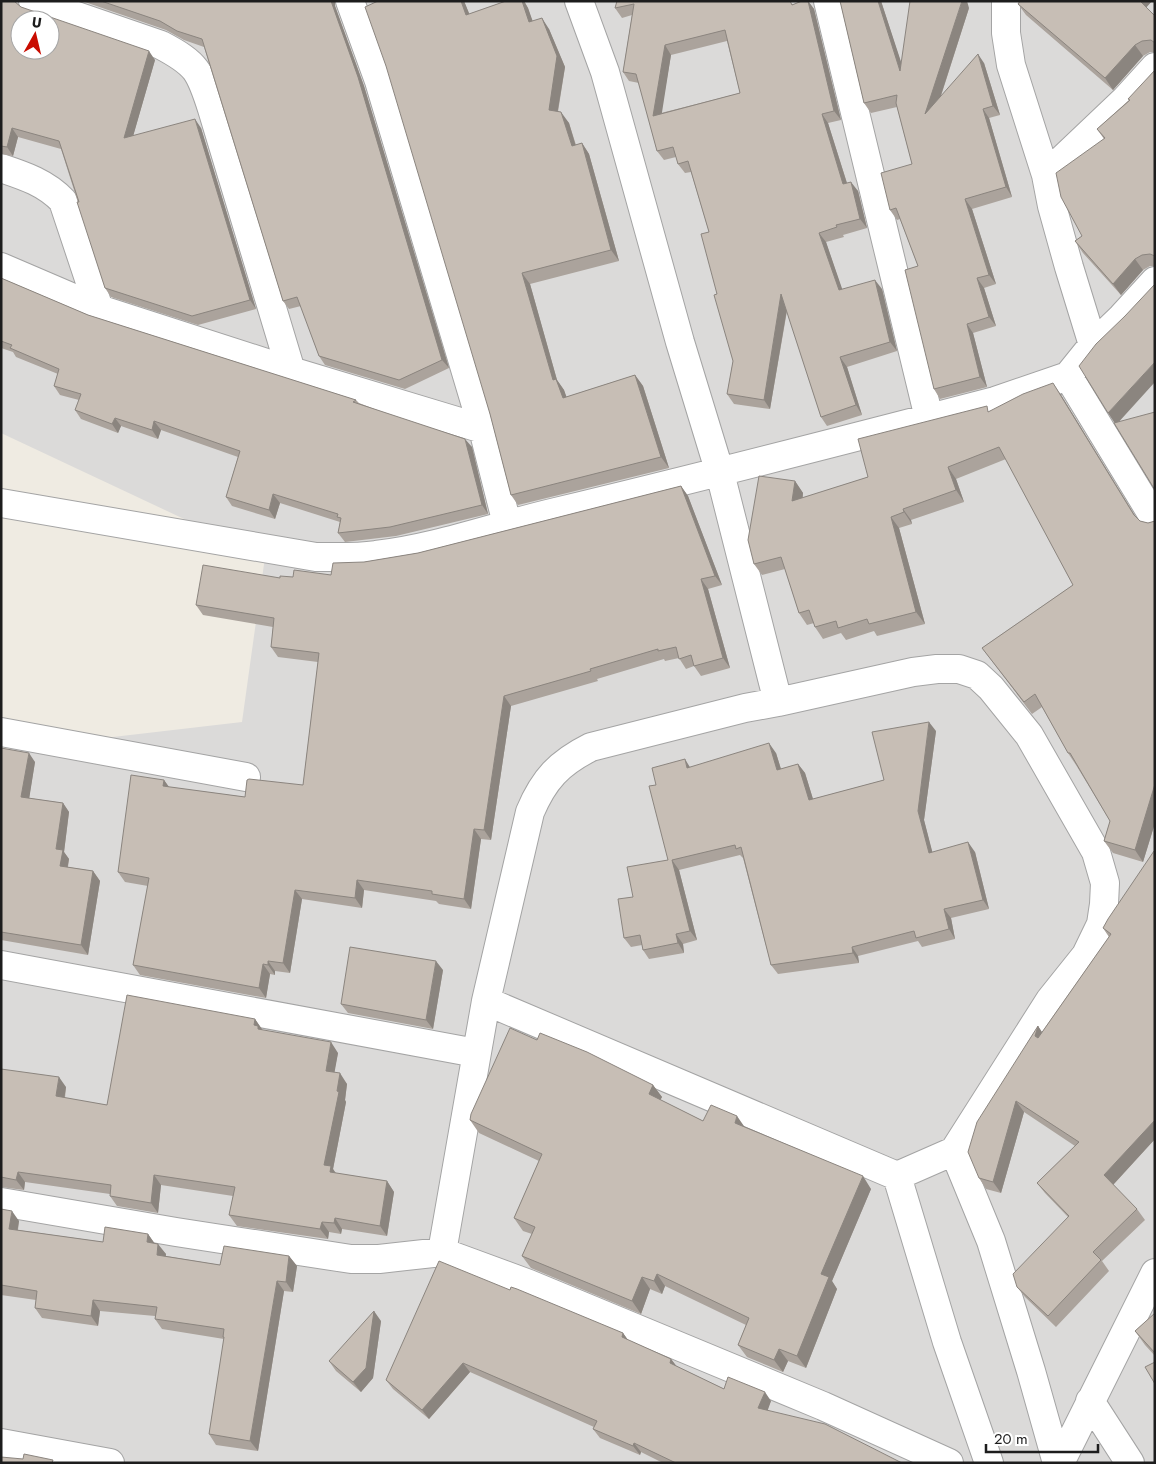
<svg xmlns="http://www.w3.org/2000/svg" width="1156" height="1464" font-family="Jost,sans-serif">
	<style>
		.residential { fill: #dbdad9; fill-rule: evenodd }
		.lines { fill: none; stroke-linecap: round; stroke-linejoin: round }
		.minor-casing { stroke: #a4a4a4; stroke-width: 30 }
		.minor { stroke: #fff; stroke-width: 28 }
		.wall { fill: #aba39c; fill-rule: evenodd }
		.shaded-wall { fill: #8b857f }
		.building { fill: #c7beb5; stroke: #8b857f; fill-rule: evenodd }
	</style>
	<rect width="100%" height="100%" fill="#efebe2"/>
	<path class="residential" d="M1 1H1155V1463H1V750L242 722 265 557 1 433ZM20 20H50V50H20Z"/>
	<g class="lines">
		<defs>
			<path id="minor" d="M33 1 161 45C197 64 200 71 212 109L291 371
				M350 1 379 81 483 429 507 524
				M579 1 605 72 680 342 720 473 778 702
				M828 1 929 418
				M1006 1V33L1011 65 1046 175 1052 206 1069 267 1093 345
				M1 168C25 176 46 183 63 201L99 309
				M1046 175 1125 100 1155 67
				M1 267 99 309 291 371 483 429
				M1068 376 1155 519
				M1 503 316 557C336 557 356 558 376 555 437 548 496 526 556 512 702 477 849 439 995 401L1068 376 1093 345 1122 317 1155 281
				M1 732 246 777
				M1 965 476 1053
				M954 1151 991 1241 1031 1371 1057 1463
				M897 1176 947 1342 989 1463
				M1 1202 176 1232 351 1259H379L442 1252 529 1284 823 1406 949 1463
				M442 1252 486 1001 530 812C544 779 559 763 591 747L745 708 778 702 913 672 937 669H959L977 675 991 688 1029 735 1096 852 1105 883 1104 904 1101 924 1086 955 1050 1000 954 1151 897 1176 486 1001
				M1090 1401 1130 1463
				M1 1443 110 1463
				M1060 1463 1155 1273"/>
		</defs>
		<use href="#minor" class="minor-casing"/>
		<use href="#minor" class="minor"/>
	</g>
	<path class="wall" d="M1 1 18 4 21 7 155 60 133 136 201 128 256 309 198 325 111 297 105 288 61 149 18 137 13 156 1 154Z
		M82 1H335V6L364 86 449 368 405 389 325 365 319 356 301 306 289 309 283 301 204 47 184 40 166 30Z
		M378 1H464L469 14 506 1H524L528 8 532 21 549 29 565 67 558 112 569 123 576 145 582 143 589 154 619 261 530 284 557 380 564 390 566 397 635 375 643 386 669 468 518 505 511 495 490 414Z
		M617 1 794 4 802 1H808L814 9 841 120 828 123 847 183 858 191 867 228 843 235 844 237 826 242 842 290 882 289 897 351 847 367 862 415 827 426 821 417 787 311 770 409 734 404 727 394 733 361 717 294 709 232 691 172 685 173 678 164 676 157 664 160 657 151 639 83 629 81 623 72 632 15 622 18 615 8ZM727 41 740 93 661 113 671 55Z
		M840 1H881L901 63 969 8 941 96 984 63 1000 115 989 118 1012 197 972 209 996 284 984 288 996 326 973 333 987 387 940 399 934 389 918 266 900 219 897 220 890 210 912 164 897 107 871 113 864 103Z
		M1020 1H1152L1146 7 1155 16V52H1150L1143 56 1113 90 1026 15 1018 4Z
		M1155 70V266H1150L1143 270 1121 295 1083 253 1075 241 1082 236 1104 139 1097 129 1129 100Z
		M1 278 88 315 356 400 359 403 472 447 488 514 396 536 345 542 338 533 340 522 280 503 275 519 232 506 226 497 238 457 161 430 158 439 121 426 118 433 81 419 75 410 79 400 60 395 54 386 58 374 16 357 13 352 1 348Z
		M1061 395 1136 518 1140 521 1148 523 1155 521V823L1143 862 1113 853 1104 841 1110 821 1076 765 1068 753 1042 707 1032 714 982 648 1073 585 1006 459 956 479 964 502 911 520 912 524 899 528 925 624 877 636 874 631 846 640 841 633 823 639 815 627 814 623 807 625 799 613 785 569 762 575 754 564 795 481 803 493V498L868 477 990 411Z
		M681 486 688 496 722 585 708 589 730 668 701 676 694 666 686 669 679 658 665 661 664 659 597 679 598 681 511 706 491 840 481 839 471 909 439 904 436 901 364 890 362 908 302 899 290 973 275 971V975L270 974 266 998 140 975 133 965 148 886 125 882 118 872 164 780 169 787 245 797 303 785 318 662 278 657 271 647 273 627 203 615 196 605 280 578 331 575 364 562 418 553Z
		M936 731 924 820 932 852H975L989 909 951 918 955 939 922 947 918 941 858 956 859 963 778 974 771 965 743 858 740 855 679 870 697 940 683 944 684 953 649 959 643 950 642 945 631 947 624 938 633 897 668 860 690 767 776 753 781 769 798 764 805 773 813 799 884 780Z
		M1 748 35 762 29 798 63 803 69 812 64 852 69 859 68 867 93 871 100 881 88 955 1 940Z
		M1155 852V1139L1113 1185 1137 1209 1145 1220 1102 1261 1109 1271 1056 1327 1025 1297 1017 1287 1068 1217 1045 1193 1037 1183 1075 1146 1024 1112 1001 1193 986 1189 979 1178 1038 1026 1042 1032 1109 937 1103 928Z
		M443 970 433 1029 348 1013 341 1004Z
		M255 1019 262 1030 338 1053 334 1072 347 1084 345 1100 346 1102 333 1169 335 1173 387 1181 394 1192 387 1236 342 1229 341 1234 329 1232 328 1239 237 1226 229 1215 233 1196 161 1185 158 1213 117 1206 110 1196V1194L25 1182 24 1190 1 1187V1069L66 1087 65 1098 107 1105Z
		M537 1040 653 1085 662 1097 660 1100 703 1121 745 1127 871 1189 832 1281 837 1289 806 1368 788 1361 783 1372 747 1357 738 1345 746 1325 665 1286 662 1294 650 1289 641 1314 531 1268 522 1256 532 1234 523 1231 514 1218 539 1161 479 1133 470 1120Z
		M1 1209 19 1221 18 1230 103 1242 148 1234 155 1244 166 1254V1256L220 1265 289 1256 297 1266 293 1292 284 1291 258 1451 216 1445 209 1434 224 1339 162 1329 155 1319V1316L100 1311 98 1326 42 1318 35 1308 36 1300 1 1295Z
		M510 1290 623 1333 628 1340 671 1359 676 1366 724 1389 771 1401 767 1410 902 1463H663L641 1452 640 1455 600 1438 593 1429 594 1427 470 1372 429 1419 393 1389 386 1380Z
		M1155 1313V1356L1145 1345 1135 1331Z
		M381 1321 373 1378 361 1392 336 1371 329 1361Z"/>
	<path class="shaded-wall" d="M331 1H335V6L364 86 449 368 442 360Z
		M461 1H464L474 25 466 15Z
		M522 1H524L528 8 537 33 529 22Z
		M808 1 814 9 841 120 834 111Z
		M878 1H881L907 80 900 71Z
		M962 1H967L969 8 932 123 925 114Z
		M1139 1H1152L1145 9Z
		M542 18 549 29 565 67 556 121 549 110Z
		M665 45 671 55 660 125 653 116Z
		M1135 45 1143 56 1113 90 1105 78Z
		M149 51 155 60 130 147 124 138Z
		M978 54 984 63 1000 115 993 106Z
		M983 109 989 118 1012 197 1006 187Z
		M561 112 569 123 579 157 572 146Z
		M822 114 828 123 850 193 843 184Z
		M195 119 201 128 256 309 250 300Z
		M12 128 18 137 13 156 7 147Z
		M582 143 589 154 619 261 611 250Z
		M851 182 858 191 867 228 860 219Z
		M965 199 972 209 996 284 989 275Z
		M819 233 826 242 846 300 839 290Z
		M1135 259 1143 270 1121 295 1113 284Z
		M522 273 530 284 557 380 564 390 571 409 563 398 553 380Z
		M977 278 984 288 996 326 989 317Z
		M875 280 882 289 897 351 890 342Z
		M781 294 788 303 770 409 764 400Z
		M967 324 973 333 987 387 980 377Z
		M840 357 847 367 862 415 856 405Z
		M1155 362V382L1116 425 1108 413Z
		M635 375 643 386 669 468 661 457Z
		M1053 383 1061 395 1142 527 1134 515Z
		M115 418 121 426 118 433 112 424Z
		M154 421 161 430 158 439 152 430Z
		M465 439 472 447 488 514 482 505Z
		M948 467 956 479 964 502 956 490Z
		M795 481 803 493 800 513 792 501Z
		M681 486 688 496 722 585 715 576Z
		M273 494 280 503 275 519 269 510Z
		M903 509 911 520 912 524 904 512Z
		M891 517 899 528 925 624 916 612Z
		M701 579 708 589 730 668 723 658Z
		M504 696 511 706 491 840 484 830Z
		M929 722 936 731 924 820 935 862 929 853 918 811Z
		M769 743 776 753 784 779 777 770Z
		M29 753 35 762 28 806 21 797Z
		M685 759 691 769 687 768Z
		M798 764 805 773 816 809 809 800Z
		M164 780 171 790 163 786Z
		M1155 784V823L1143 862 1135 850Z
		M63 803 69 812 64 852 69 859 66 875 60 866 56 849Z
		M474 829 481 839 471 909 464 899Z
		M968 842 975 852 989 909 983 900Z
		M672 860 679 870 697 940 690 931Z
		M93 871 100 881 88 955 81 945Z
		M357 880 364 890 362 908 355 898Z
		M295 890 302 899 290 973 283 963Z
		M944 909 951 918 955 939 949 929Z
		M676 934 683 944 684 953 678 943Z
		M852 947 858 956 859 963 853 953Z
		M268 961 275 971V975L268 965Z
		M436 961 443 970 433 1029 426 1020Z
		M263 964 270 974 266 998 259 988Z
		M255 1019 262 1029V1031L265 1040 254 1025Z
		M1038 1026 1045 1037 1042 1047 1035 1036Z
		M331 1042 338 1053 333 1081 326 1071Z
		M340 1073 347 1084 345 1100 346 1102 333 1169 338 1176 337 1182 324 1165Z
		M59 1077 66 1087 63 1107 56 1096Z
		M653 1085 662 1097 657 1106 649 1094Z
		M1016 1101 1024 1112 1001 1193 993 1182Z
		M737 1116 746 1129 735 1123Z
		M1155 1120V1139L1112 1186 1104 1175Z
		M18 1172 25 1182 24 1190 16 1180Z
		M154 1175 161 1185 158 1213 151 1203Z
		M863 1176 871 1189 832 1281 837 1289 806 1368 797 1356 821 1274Z
		M387 1181 394 1192 387 1236 380 1226Z
		M12 1211 19 1221 16 1239 9 1229Z
		M335 1218 342 1229 341 1234 334 1223Z
		M322 1222 329 1232 328 1239 320 1229Z
		M148 1234 155 1244 147 1242Z
		M158 1244 166 1254 164 1265 157 1255Z
		M289 1256 297 1266 293 1292 286 1282Z
		M657 1274 665 1286 662 1294 654 1281Z
		M642 1277 650 1289 641 1314 632 1301Z
		M277 1281 284 1291 258 1451 250 1441Z
		M93 1300 100 1311 98 1326 91 1316Z
		M374 1311 381 1321 373 1378 361 1392 353 1382Z
		M623 1333 630 1343 622 1337Z
		M779 1349 788 1361 783 1372 774 1360Z
		M671 1359 678 1368 670 1363Z
		M463 1363 470 1372 429 1419 422 1410Z
		M765 1392 771 1401 765 1418 758 1408Z
		M634 1443 641 1452 640 1455 633 1446Z"/>
	<path class="building" d="M1 1H14L21 7 149 51 124 138 195 119 250 300 192 316 105 288 77 202H79L59 141 12 128 7 147 1 146ZM20 20H50V50H20Z
		M101 1H331L358 77 442 360 399 380 319 356 297 297 283 301 202 39 177 31 160 21Z
		M378 1H461L466 15 506 1H522L529 22 542 18 557 56 549 110 561 112 572 146 582 143 611 250 522 273 553 380 556 379 563 398 635 375 661 457 511 495 490 414 386 66 365 7Z
		M617 1H790L792 5 802 1H808L834 111 822 114 843 184 851 182 860 219 836 225 837 227 819 233 839 290 875 280 890 342 840 357 856 405 821 417 781 294 764 400 727 394 733 361 714 295 717 294 701 234 709 232 688 161 678 164 673 147 657 151 636 74 623 72 634 4 615 8ZM725 30 740 93 653 116 665 45Z
		M840 1H878L900 71 910 1H962L925 114 978 54 993 106 983 109 1006 187 965 199 989 275 977 278 989 317 967 324 980 377 934 389 905 270 918 266 896 208 890 210 881 173 912 164 896 103 897 95 864 103Z
		M1020 1H1140L1155 16V43L1151 40 1142 41 1135 45 1105 78 1018 4Z
		M1155 70V256L1150 254 1142 255 1135 259 1113 284 1075 241 1082 236 1061 197 1056 173 1105 138 1097 129 1130 100 1128 99Z
		M1 278 88 315 356 400 353 402 465 439 482 505 390 527 338 533 341 518 337 517 338 514 273 494 269 510 226 497 240 451 154 421 152 430 115 418 112 424 75 410 81 394 54 386 59 369 10 348 12 345 1 341Z
		M1155 284V362L1108 413 1079 366 1096 344 1125 316Z
		M1053 383 1134 515 1140 521 1148 523 1155 521V784L1135 850 1104 841 1110 821 1070 753H1068L1035 694 1024 702 982 648 1073 585 999 447 948 467 956 490 903 509 904 512 891 517 916 612 869 624 867 619 838 628 836 621 815 627 809 610 799 613 781 557 754 564 748 540 759 476 795 481 792 501 868 477 858 439 987 406 988 412 1023 394Z
		M1155 412V490L1114 423Z
		M681 486 715 576 701 579 723 658 694 666 691 655 679 659 676 647 658 651V649L590 669 591 671 504 696 484 830 474 829 464 899 432 894V891L357 880 355 898 295 890 283 963 268 961V965L263 964 259 988 133 965 149 878 118 872 131 775 164 780 163 786 245 797 247 780 249 779 303 785 319 653 271 647 274 618 196 605 203 565 280 578V576L293 577 294 570 331 575 333 563 364 562 418 553Z
		M929 722 918 811 929 853 968 842 983 900 944 909 949 929 916 938 914 931 852 947 853 953 771 965 741 847 736 849 735 845 672 860 690 931 676 934 678 943 643 950 640 935 624 938 618 899 633 897 627 867 668 860 649 786 656 785 652 768 685 759 687 768 769 743 777 770 798 764 809 800 884 780 872 732Z
		M1 748 29 753 21 797 63 803 56 849 63 850 60 866 93 871 81 945 1 932Z
		M1154 851 1155 1120 1104 1175 1137 1209 1093 1252 1101 1260 1048 1316 1017 1287 1013 1274 1069 1216 1037 1183 1079 1142 1016 1101 993 1182 979 1178 968 1152 977 1122 1038 1026 1035 1036 1038 1038 1111 934 1103 928 1108 919Z
		M350 947 436 961 426 1020 341 1004Z
		M127 995 255 1019 254 1025 258 1026V1029L331 1042 326 1071 340 1073 337 1091 339 1092 324 1165 331 1166 330 1172 387 1181 380 1226 335 1218 334 1223 322 1222 320 1229 229 1215 235 1187 154 1175 151 1203 110 1196 111 1185 18 1172 16 1180 1 1177V1069L59 1077 56 1096 107 1105Z
		M510 1028 537 1040 540 1033 587 1052 653 1085 649 1094 703 1121 711 1105 737 1116 735 1123 863 1176 821 1274 829 1277 797 1356 779 1349 774 1360 738 1345 749 1318 657 1274 654 1281 642 1277 632 1301 522 1256 535 1227 514 1218 542 1154 470 1120 471 1114Z
		M1 1209 12 1211 9 1229 103 1242 105 1227 148 1234 147 1242 158 1244 157 1255 220 1265 224 1246 289 1256 286 1282 277 1281 250 1441 209 1434 224 1337H223L224 1329 155 1319 157 1307 93 1300 91 1316 35 1308 37 1291 1 1285Z
		M439 1261 510 1290 511 1287 517 1289 623 1333 622 1337 671 1359 670 1363 724 1389 728 1377 765 1392 758 1408 825 1424 902 1463H676L634 1443 633 1446 593 1429 597 1421 463 1363 422 1410 386 1380Z
		M374 1311 366 1368 353 1382 329 1361Z
		M1155 1313V1353L1135 1331Z
		M1155 1362V1384L1145 1367Z
		M24 1454 53 1460 52 1463H1V1457L23 1459Z"/>
	<rect width="1156" height="1464" fill="none" stroke="#1d1d1d" stroke-width="5"/>
	<g transform="translate(35 35) rotate(8)"><circle r="24" fill="#ffffff" stroke="#a5a5a5"/>
	<path d="M0-4L9 19L0 12L-9 19Z" fill="#c90c00"/>
	<text y="-8" font-size="14" font-weight="bold" text-anchor="middle" fill="#1d1d1d">U</text>
	</g>
	<path d="M986 1444v8h112v-8" fill="none" stroke="#1d1d1d" stroke-width="2.5"/>
	<text x="994" y="1444" font-size="15" fill="#1d1d1d" stroke="#ffffff" stroke-width="4" paint-order="stroke">20 m</text>
</svg>
